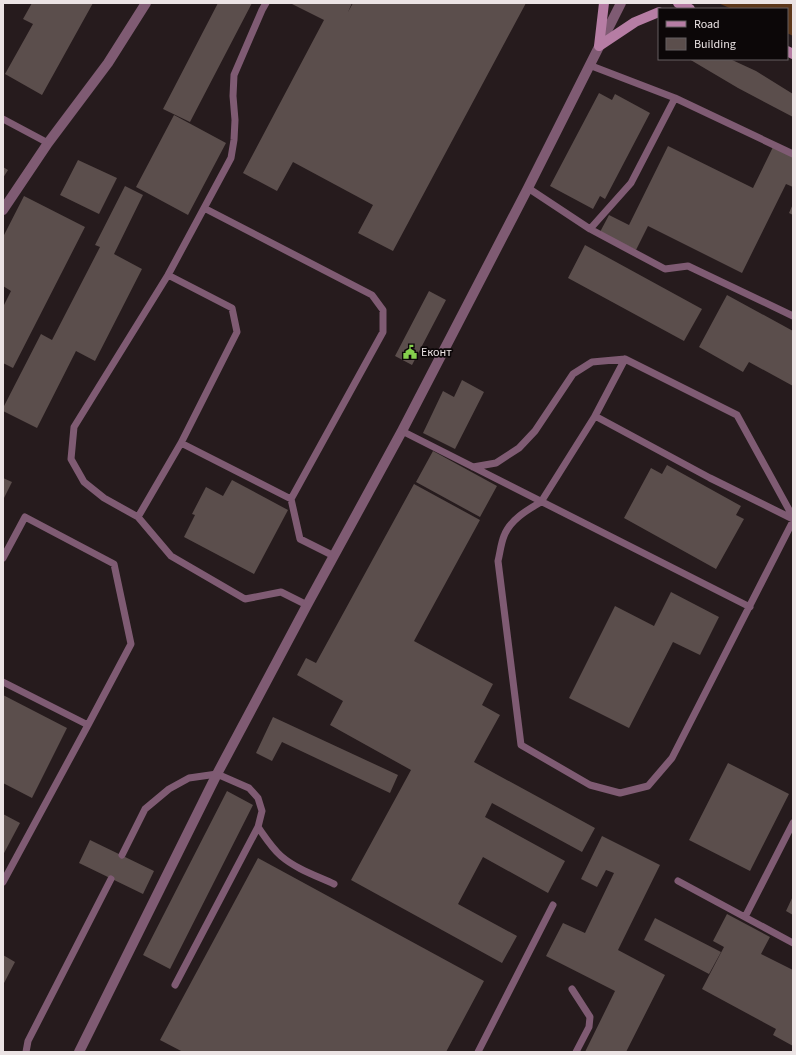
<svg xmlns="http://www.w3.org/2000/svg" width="796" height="1055" font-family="'Source Sans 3',sans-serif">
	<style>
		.green { fill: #5d371a }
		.building { fill: #5b4e4c }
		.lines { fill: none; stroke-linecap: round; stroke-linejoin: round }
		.service { stroke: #7f5b73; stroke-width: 7 }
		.minor { stroke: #7f5b73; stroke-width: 10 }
		.secondary { stroke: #b67da4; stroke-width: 10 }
		.labels { text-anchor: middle; stroke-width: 3.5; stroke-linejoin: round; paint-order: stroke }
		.poi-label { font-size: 12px; fill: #ebe3e4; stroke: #0c0708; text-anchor: start }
	</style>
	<rect width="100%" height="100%" fill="#261b1d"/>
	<path class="green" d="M718 3H793V36L787 33V9H732Z"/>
	<path class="building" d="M32 3H93L42 95 5 74 33 24 23 19Z
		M218 3H252L190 122 163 109Z
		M290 3H352L348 12 353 3H526L393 251 358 233 373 205 293 162 277 191 243 173 324 20Z
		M689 59H730L756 71 793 94V117L738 88Z
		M599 93 612 100 615 94 650 113 605 199 600 196 593 209 550 186Z
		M174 115 226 143 188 215 136 187Z
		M668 146 753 188 773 147 793 157V187L786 184 742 273 648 226 636 250 600 232 609 215 629 225Z
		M78 160 117 178 99 214 60 195Z
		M3 167 8 170 3 178Z
		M125 186 143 195 114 254 142 269 95 361 76 351 37 428 3 411V408L41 334 52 340 100 247 95 245Z
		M24 196 85 227 13 368 3 363V307L11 291 3 286V237Z
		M793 204V215L789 213Z
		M585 245 702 309 684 341 568 278Z
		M429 291 446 300 412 365 395 356Z
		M727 295 793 331V386L749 362 743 372 699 347Z
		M462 380 484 392 455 449 423 433 443 391 454 397Z
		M433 451 497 486 480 517 416 482Z
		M667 465 741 506 736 515 744 519 716 569 624 518 651 468 662 474Z
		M3 478 12 482 3 500Z
		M232 480 288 510 254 574 184 537 195 515 192 514 206 487 223 496Z
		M414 484 480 520 414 641 493 684 482 705 500 715 474 762 595 828 582 852 492 803 485 817 565 861 548 893 483 857 458 904 517 936 502 963 351 880 411 770 330 725 343 701 297 675 306 658 316 663Z
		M671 592 719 617 700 655 673 642 629 728 569 698 615 606 654 626Z
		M3 695 67 728 32 798 3 783Z
		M273 717 398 775 390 793 282 742 272 761 256 753Z
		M728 763 789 794 750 871 689 840Z
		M227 791 253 805 170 969 143 955Z
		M3 814 20 823 3 855Z
		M602 836 660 865 618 950 665 975 626 1052H585L615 991 546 956 563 923 585 933 614 873 606 870 597 887 581 879Z
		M90 840 154 871 143 894 79 863Z
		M258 858 484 981 446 1052H183L160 1040Z
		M793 896V915L786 911Z
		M727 914 770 937 761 954 793 970V1046L773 1035 776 1029 702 989 724 947 713 941Z
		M655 918 721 952 709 974 644 940Z
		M3 955 15 962 3 985Z"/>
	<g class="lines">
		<path class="service" d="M266 3 262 10 234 75 233 96 235 120 234 140 231 158 168 275 74 427 71 459 84 482 104 498 138 517 171 556 245 599 281 592 307 605
			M589 65 675 98 793 154
			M675 98 631 183 590 229 665 269 688 266 793 316
			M3 119 48 143
			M528 188 590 229
			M204 208 372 295 383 310V332L291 499
			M168 275 232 308 237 332 181 443 291 499 300 539 334 556
			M625 359 737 415 793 517
			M595 416 541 502C527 510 510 520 504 536 501 543 500 553 498 561L521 745 590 785 620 793 648 786 672 758 793 521
			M402 431 750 607
			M473 467 496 463 519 448 535 431 573 374 592 362 625 359 595 416 710 478 793 519
			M138 517 181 443
			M3 558 25 517 114 564 131 644 88 725
			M3 682 88 725 3 882
			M258 827C265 837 272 848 281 856 296 869 317 876 334 884
			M122 855 145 809 169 789 189 778 217 774 249 788 258 798 262 811 258 827 175 985
			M678 881 793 943
			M745 917 793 823
			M572 989 590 1017 589 1027 576 1052
			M26 1052 28 1041 111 879
			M478 1052 553 905"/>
		<path class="minor" d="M3 210 48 143 108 63 146 3
			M79 1052 217 774 307 605 402 431 528 188 621 3"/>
		<path class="secondary" d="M678 3 690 9
			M599 46 635 22 659 12
			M599 46 604 3
			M787 51 793 54"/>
	</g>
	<defs>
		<symbol id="civic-bare" viewBox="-9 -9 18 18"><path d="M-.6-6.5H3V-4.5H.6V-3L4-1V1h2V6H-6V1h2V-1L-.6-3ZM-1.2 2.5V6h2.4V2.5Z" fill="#85cf4d" stroke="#0c0708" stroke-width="2.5" paint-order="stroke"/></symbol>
	</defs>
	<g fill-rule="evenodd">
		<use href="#civic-bare" x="400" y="342" width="20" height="20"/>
	</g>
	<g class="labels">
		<g class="poi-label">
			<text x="421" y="356">Еконт</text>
		</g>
	</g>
	<rect width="796" height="1055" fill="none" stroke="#ebe3e4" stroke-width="8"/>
	<rect x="658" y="8" width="130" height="52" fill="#0c0708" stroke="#655f60"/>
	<rect x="666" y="21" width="20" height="6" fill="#b67da4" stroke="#655f60"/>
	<text x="694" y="28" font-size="12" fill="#ebe3e4">Road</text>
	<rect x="666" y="38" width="20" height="12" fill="#5b4e4c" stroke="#655f60"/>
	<text x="694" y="48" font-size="12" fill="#ebe3e4">Building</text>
</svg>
